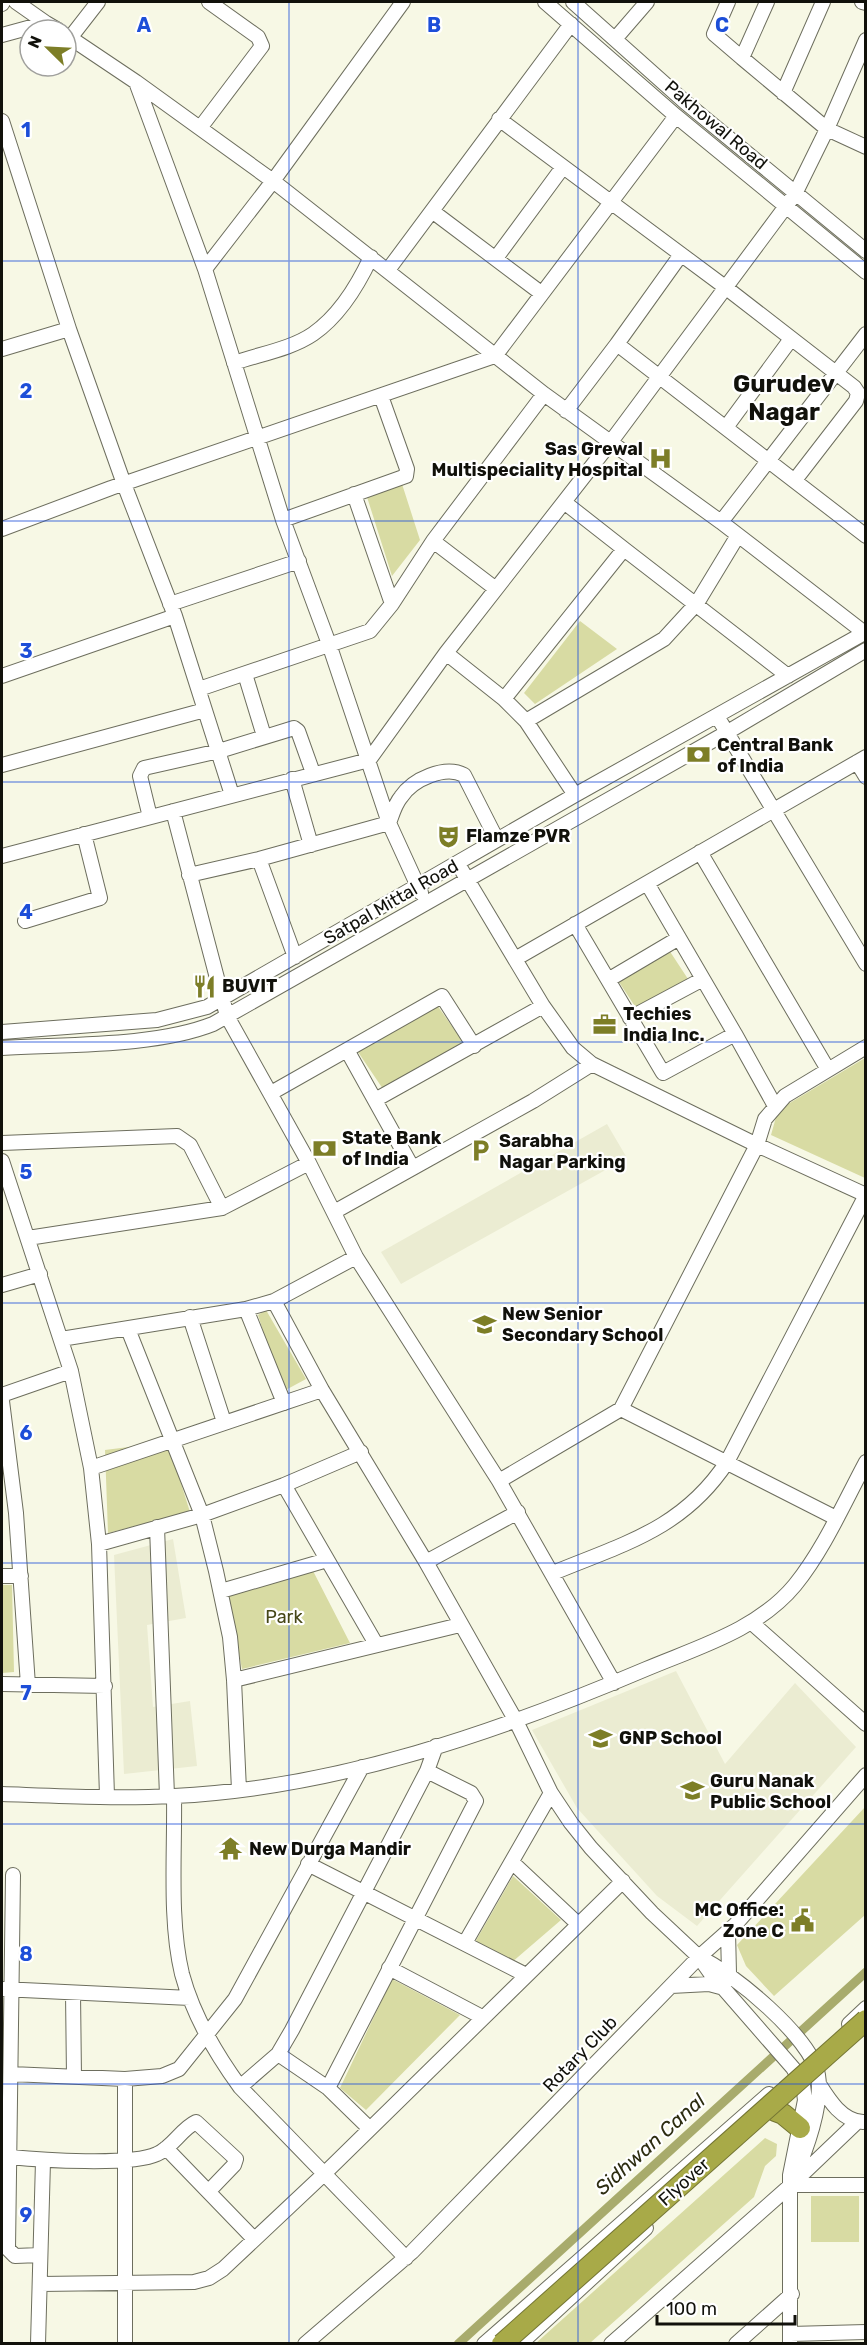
<svg xmlns="http://www.w3.org/2000/svg" width="867" height="2345" font-family="Rubik,sans-serif">
	<style>
		.built { fill: #ebecd2 }
		.green { fill: #d8dba3 }
		.lines { fill: none; stroke-linecap: round; stroke-linejoin: round }
		.canal { stroke: #a8ab6c; stroke-width: 9 }
		.minor-casing { stroke: #6d6e5e; stroke-width: 16 }
		.highway-casing { stroke: #737433; stroke-width: 22 }
		.minor { stroke: #fff; stroke-width: 14 }
		.highway { stroke: #a8aa48; stroke-width: 20 }
		.highway-bridge-casing { stroke: #737433; stroke-width: 22; stroke-linecap: butt }
		.highway-bridge { stroke: #a8aa48; stroke-width: 20 }
		.grid { fill: none; stroke: #1d4ed8; stroke-width: 1.5; stroke-opacity: 0.55 }
		.labels { text-anchor: middle; stroke-width: 4.5; stroke-linejoin: round; paint-order: stroke }
		.street-label { font-size: 18px; fill: #11110b; stroke: #fff }
		.poi-label { font-size: 18px; font-weight: bold; fill: #11110b; stroke: #fff; text-anchor: start }
		.park-label { font-size: 18px; fill: #464717; stroke: #fff }
		.water-label { font-size: 20px; font-style: italic; fill: #2d2d11; stroke: #fff }
		.district-label { font-size: 24px; font-weight: bold; fill: #11110b; stroke: #fff }
		.grid-label { font-size: 20px; text-anchor: middle; font-weight: bold; fill: #1d4ed8; stroke: #fff; stroke-width: 4.5; stroke-linejoin: round; paint-order: stroke }
	</style>
	<rect width="100%" height="100%" fill="#f7f8e5"/>
	<path class="built" d="M607 1124 627 1158 401 1284 381 1252Z
		M173 1539 186 1618 147 1625 153 1707 190 1701 197 1766 124 1774 114 1555Z
		M676 1671 725 1764 795 1683 856 1747 697 1926 657 1896 577 1808 532 1730Z"/>
	<path class="green" d="M402 484 420 540 392 576 367 497Z
		M580 621 617 649 535 704 524 693Z
		M669 950 688 979 638 1011 619 982Z
		M437 1005 463 1042 383 1089 358 1052Z
		M865 1058V1178L771 1135 778 1110Z
		M266 1310 306 1379 282 1392 258 1315Z
		M168 1442 190 1512 108 1533 105 1450Z
		M311 1567 350 1643 242 1669 227 1591Z
		M2 1585H12L14 1672 2 1673Z
		M865 1807V1915L774 1996 746 1966 737 1945Z
		M513 1876 561 1920 511 1963 474 1944Z
		M392 1979 460 2015 366 2110 340 2088Z
		M765 2138 777 2144 776 2156 765 2166 754 2197 590 2343H536Z
		M859 2196V2242H811V2196Z"/>
	<g class="lines">
		<path class="canal" d="M458 2344 866 1972"/>
		<defs>
			<path id="minor" d="M16 2 46 23
				M545 2 676 116 866 272
				M573 2 685 102 866 251
				M728 2 714 34 742 58
				M767 2 742 58 827 129 866 147
				M862 2 866 3
				M2 4 3 2
				M2 35 46 23 58 30
				M66 35 136 82 273 181 544 394 721 522 866 634
				M70 38 98 2
				M615 39 647 2
				M136 82 205 269 283 520 329 644 389 823 421 893
				M783 93 823 2
				M499 119 725 287 854 387 858 393 856 401 795 480
				M2 121 69 329 2 349
				M200 128 262 46 258 37 209 2
				M432 211 541 293
				M496 258 563 167
				M205 269 273 181 403 2
				M388 270 571 24
				M69 329 124 484 175 616 232 795
				M617 344 680 256
				M234 363C260 354 291 349 313 334 339 316 358 285 371 257
				M566 411 617 344 866 536
				M727 426 791 339
				M354 494 392 604
				M564 502 624 549
				M283 520 406 476 407 469 381 396
				M721 522 866 334
				M2 529 111 488 495 356 676 116
				M433 541 496 589
				M170 604 299 561
				M446 653 610 443 795 194 827 129 866 40
				M245 674 264 736
				M2 676 175 616
				M199 689 370 631 392 604 433 541 544 394
				M504 699 624 549 788 676
				M717 716 866 964
				M526 721 664 639 697 603 737 537
				M857 762 866 777
				M2 765 205 710
				M292 779 311 845
				M173 811 227 1016 309 1163 356 1257 499 1481 614 1683
				M150 817 140 776 144 768 219 751 294 728 298 731 313 773
				M700 852 827 1068
				M2 856 369 760 446 653 504 699 526 721 575 795
				M259 859 295 957
				M458 864 543 1006 573 1048 592 1064 757 1145 866 1195 727 1462C683 1529 623 1544 553 1573
				M189 875 259 859 389 823C392 815 395 804 401 797 413 779 445 765 464 775L497 840
				M25 921 100 898 84 834
				M575 924 663 1073 735 1034 647 883
				M515 959 866 757
				M608 980 679 938
				M630 1018 703 979
				M2 1032 157 1020 207 1007 575 795 866 632
				M735 1034 775 1106
				M2 1048C65 1044 155 1047 213 1024L726 733 866 650
				M347 1050 412 1167
				M271 1093 442 996 474 1046
				M375 1100 543 1006
				M2 1143 177 1136 190 1145 222 1208
				M2 1161 71 1371 91 1468 99 1544 107 1796
				M334 1212 533 1101 592 1064
				M28 1238 222 1208 309 1163
				M356 1257 274 1301 322 1390 426 1562 516 1721 551 1793 571 1823 591 1848 652 1913 699 1957 711 1974 793 2068 803 2085 805 2100 790 2175V2344
				M2 1285 40 1274
				M246 1309 284 1403
				M190 1317 224 1422
				M128 1329 202 1515 216 1571 230 1637 234 1680 239 1790
				M61 1339 246 1309 274 1301
				M2 1395 71 1371
				M2 1401 16 1513 28 1685
				M621 1409 836 1518
				M361 1452 284 1485 376 1644
				M91 1468 322 1390
				M499 1481 621 1409 757 1145 765 1119 785 1096 866 1047
				M157 1527 167 1796
				M99 1544 202 1515 284 1485
				M426 1562 518 1512
				M2 1576H21
				M221 1591 327 1560
				M752 1623 866 1724
				M234 1680 460 1625
				M2 1684 105 1686
				M2 1794C59 1796 117 1799 174 1796 337 1788 498 1732 646 1669 698 1647 758 1630 795 1585 824 1549 844 1503 866 1462
				M174 1796C175 1853 169 1920 182 1974 193 2015 216 2054 240 2087L406 2258
				M513 1863 578 1924
				M308 1864 526 1975
				M13 1875 8 2249 15 2256 40 2255
				M728 1932 729 1973
				M465 1943 551 1793
				M699 1957C732 1972 812 2038 818 2075 823 2104 806 2151 794 2177
				M389 1968 482 2017
				M671 1986 709 1984 724 1988
				M2 1989 190 1998
				M73 1993 74 2077
				M849 2024 866 2008
				M278 2054 328 2088
				M11 2074 125 2079 162 2076 179 2069 235 1999 362 1767
				M819 2084C829 2100 842 2121 863 2122
				M240 2087 278 2054 292 2030 427 1771 436 1746
				M369 2128 328 2088 476 1801 471 1793 427 1771
				M166 2148 253 2238
				M10 2157C40 2160 132 2166 157 2154 173 2147 181 2129 196 2122L236 2159 234 2165 209 2191
				M791 2185H866
				M40 2284 194 2282 209 2278 223 2269 324 2174 623 1881
				M790 2334 866 2332
				M38 2344 43 2161
				M125 2344V2079
				M305 2344 412 2252 699 1957 735 1925 866 1775
				M484 2344 769 2094
				M520 2344 646 2228
				M611 2344 791 2185 857 2122
				M736 2344 792 2294"/>
			<path id="highway" d="M775 2111 783 2114 800 2128"/>
		</defs>
		<use href="#minor" class="minor-casing"/>
		<use href="#highway" class="highway-casing"/>
		<use href="#minor" class="minor"/>
		<use href="#highway" class="highway"/>
		<defs>
			<path id="highway-bridge" d="M502 2344 866 2020"/>
		</defs>
		<use href="#highway-bridge" class="highway-bridge-casing"/>
		<use href="#highway-bridge" class="highway-bridge"/>
	</g>
	<path class="grid" d="M289 2V2344M578 2V2344M2 261H866M2 521H866M2 782H866M2 1042H866M2 1303H866M2 1563H866M2 1824H866M2 2084H866"/>
	<defs>
		<symbol id="hospital-bare" viewBox="-9 -9 18 18"><path d="M-5-5h3v3.5h4V-5h3V5h-3V1.5h-4V5h-3Z" fill="#7d7e27" stroke="#fff" stroke-width="2.5" paint-order="stroke"/></symbol>
		<symbol id="bank-bare" viewBox="-9 -9 18 18"><path d="M-6-4H6V4H-6ZM0-2.3a2.3 2.3 0 1 0 0 4.6a2.3 2.3 0 1 0 0-4.6Z" fill="#7d7e27" stroke="#fff" stroke-width="2.5" paint-order="stroke"/></symbol>
		<symbol id="theatre-bare" viewBox="-9 -9 18 18"><path d="M-5-5.5Q0-4 5-5.5V0Q5 5 0 6Q-5 5-5 0ZM-3.3-2.5H-1v1.5H-3.3ZM1-2.5H3.3v1.5H1ZM-2.8 1Q0 5.5 2.8 1Z" fill="#7d7e27" stroke="#fff" stroke-width="2.5" paint-order="stroke"/></symbol>
		<symbol id="restaurant-bare" viewBox="-9 -9 18 18"><path d="M-5-6h1v4h1v-4h1v4h1v-4h1v5L-1.5 .5V6h-2V.5L-5-1ZM5-6V6H3V1.5H1.5Q1.5-4 5-6Z" fill="#7d7e27" stroke="#fff" stroke-width="2.5" paint-order="stroke"/></symbol>
		<symbol id="office-bare" viewBox="-9 -9 18 18"><path d="M-6-3h4V-5.5h4V-3h4V5H-6ZM-1-4.5V-3h2v-1.5ZM-6 0V1H6V0Z" fill="#7d7e27" stroke="#fff" stroke-width="2.5" paint-order="stroke"/></symbol>
		<symbol id="parking-bare" viewBox="-9 -9 18 18"><path d="M-3.5-5.5H1a3.5 3.5 0 0 1 0 7H-1V5.5H-3.5ZM-1-3.4V-.6H.8a1.4 1.4 0 0 0 0-2.8Z" fill="#7d7e27" stroke="#fff" stroke-width="2.5" paint-order="stroke"/></symbol>
		<symbol id="school-bare" viewBox="-9 -9 18 18"><path d="M0-5L7-2L0 1L-7-2ZM-4 1L0 2.5L4 1V4Q0 6-4 4Z" fill="#7d7e27" stroke="#fff" stroke-width="2.5" paint-order="stroke"/></symbol>
		<symbol id="temple-bare" viewBox="-9 -9 18 18"><path d="M0-6L5-2H3V0L6.5 2.5H4V6H1.5V3h-3V6H-4V2.5H-6.5L-3 0V-2H-5Z" fill="#7d7e27" stroke="#fff" stroke-width="2.5" paint-order="stroke"/></symbol>
		<symbol id="civic-bare" viewBox="-9 -9 18 18"><path d="M-.6-6.5H3V-4.5H.6V-3L4-1V1h2V6H-6V1h2V-1L-.6-3ZM-1.2 2.5V6h2.4V2.5Z" fill="#7d7e27" stroke="#fff" stroke-width="2.5" paint-order="stroke"/></symbol>
	</defs>
	<g fill-rule="evenodd">
		<use href="#hospital-bare" x="644" y="442" width="33" height="33"/>
		<use href="#bank-bare" x="682" y="738" width="33" height="33"/>
		<use href="#theatre-bare" x="432" y="820" width="33" height="33"/>
		<use href="#restaurant-bare" x="188" y="970" width="33" height="33"/>
		<use href="#office-bare" x="588" y="1008" width="33" height="33"/>
		<use href="#bank-bare" x="308" y="1132" width="33" height="33"/>
		<use href="#parking-bare" x="464" y="1134" width="33" height="33"/>
		<use href="#school-bare" x="468" y="1308" width="33" height="33"/>
		<use href="#school-bare" x="584" y="1722" width="33" height="33"/>
		<use href="#school-bare" x="676" y="1774" width="33" height="33"/>
		<use href="#temple-bare" x="214" y="1832" width="33" height="33"/>
		<use href="#civic-bare" x="786" y="1904" width="33" height="33"/>
	</g>
	<g class="labels">
		<g class="street-label">
			<text transform="translate(716 125) rotate(40)" y="6">Pakhowal Road</text>
			<text transform="translate(391 902) rotate(-30)" y="6">Satpal Mittal Road</text>
			<text transform="translate(580 2054) rotate(-46)" y="6">Rotary Club</text>
			<text transform="translate(684 2182) rotate(-42)" y="6">Flyover</text>
		</g>
		<g class="poi-label">
			<text x="643" y="455" text-anchor="end">Sas Grewal<tspan x="643" dy="21">Multispeciality Hospital</tspan></text>
			<text x="717" y="751">Central Bank<tspan x="717" dy="21">of India</tspan></text>
			<text x="466" y="842">Flamze PVR</text>
			<text x="222" y="992">BUVIT</text>
			<text x="623" y="1020">Techies<tspan x="623" dy="21">India Inc.</tspan></text>
			<text x="342" y="1144">State Bank<tspan x="342" dy="21">of India</tspan></text>
			<text x="499" y="1147">Sarabha<tspan x="499" dy="21">Nagar Parking</tspan></text>
			<text x="502" y="1320">New Senior<tspan x="502" dy="21">Secondary School</tspan></text>
			<text x="619" y="1744">GNP School</text>
			<text x="710" y="1787">Guru Nanak<tspan x="710" dy="21">Public School</tspan></text>
			<text x="249" y="1855">New Durga Mandir</text>
			<text x="784" y="1916" text-anchor="end">MC Office:<tspan x="784" dy="21">Zone C</tspan></text>
		</g>
		<g class="park-label">
			<text x="284" y="1623">Park</text>
		</g>
		<g class="water-label">
			<text transform="translate(650 2144) rotate(-42)" y="7">Sidhwan Canal</text>
		</g>
		<g class="district-label">
			<text x="784" y="392">Gurudev<tspan x="784" dy="28">Nagar</tspan></text>
		</g>
	</g>
	<g class="grid-label">
		<text x="144" y="32">A</text>
		<text x="434" y="32">B</text>
		<text x="722" y="32">C</text>
		<text x="26" y="137">1</text>
		<text x="26" y="398">2</text>
		<text x="26" y="658">3</text>
		<text x="26" y="919">4</text>
		<text x="26" y="1179">5</text>
		<text x="26" y="1440">6</text>
		<text x="26" y="1700">7</text>
		<text x="26" y="1961">8</text>
		<text x="26" y="2222">9</text>
	</g>
	<rect width="867" height="2345" fill="none" stroke="#11110b" stroke-width="6"/>
	<g transform="translate(48 48) rotate(294)"><circle r="28" fill="#ffffff" stroke="#a0a09d" stroke-width="1.5"/>
	<path d="M0-4.5L10 22L0 15L-10 22Z" fill="#7d7e27"/>
	<text y="-9" font-size="16" font-weight="bold" text-anchor="middle" fill="#11110b">N</text>
	</g>
	<path d="M657 2315v9h138v-9" fill="none" stroke="#11110b" stroke-width="3"/>
	<text x="666" y="2315" font-size="18" fill="#11110b" stroke="#ffffff" stroke-width="4.5" paint-order="stroke">100 m</text>
</svg>
